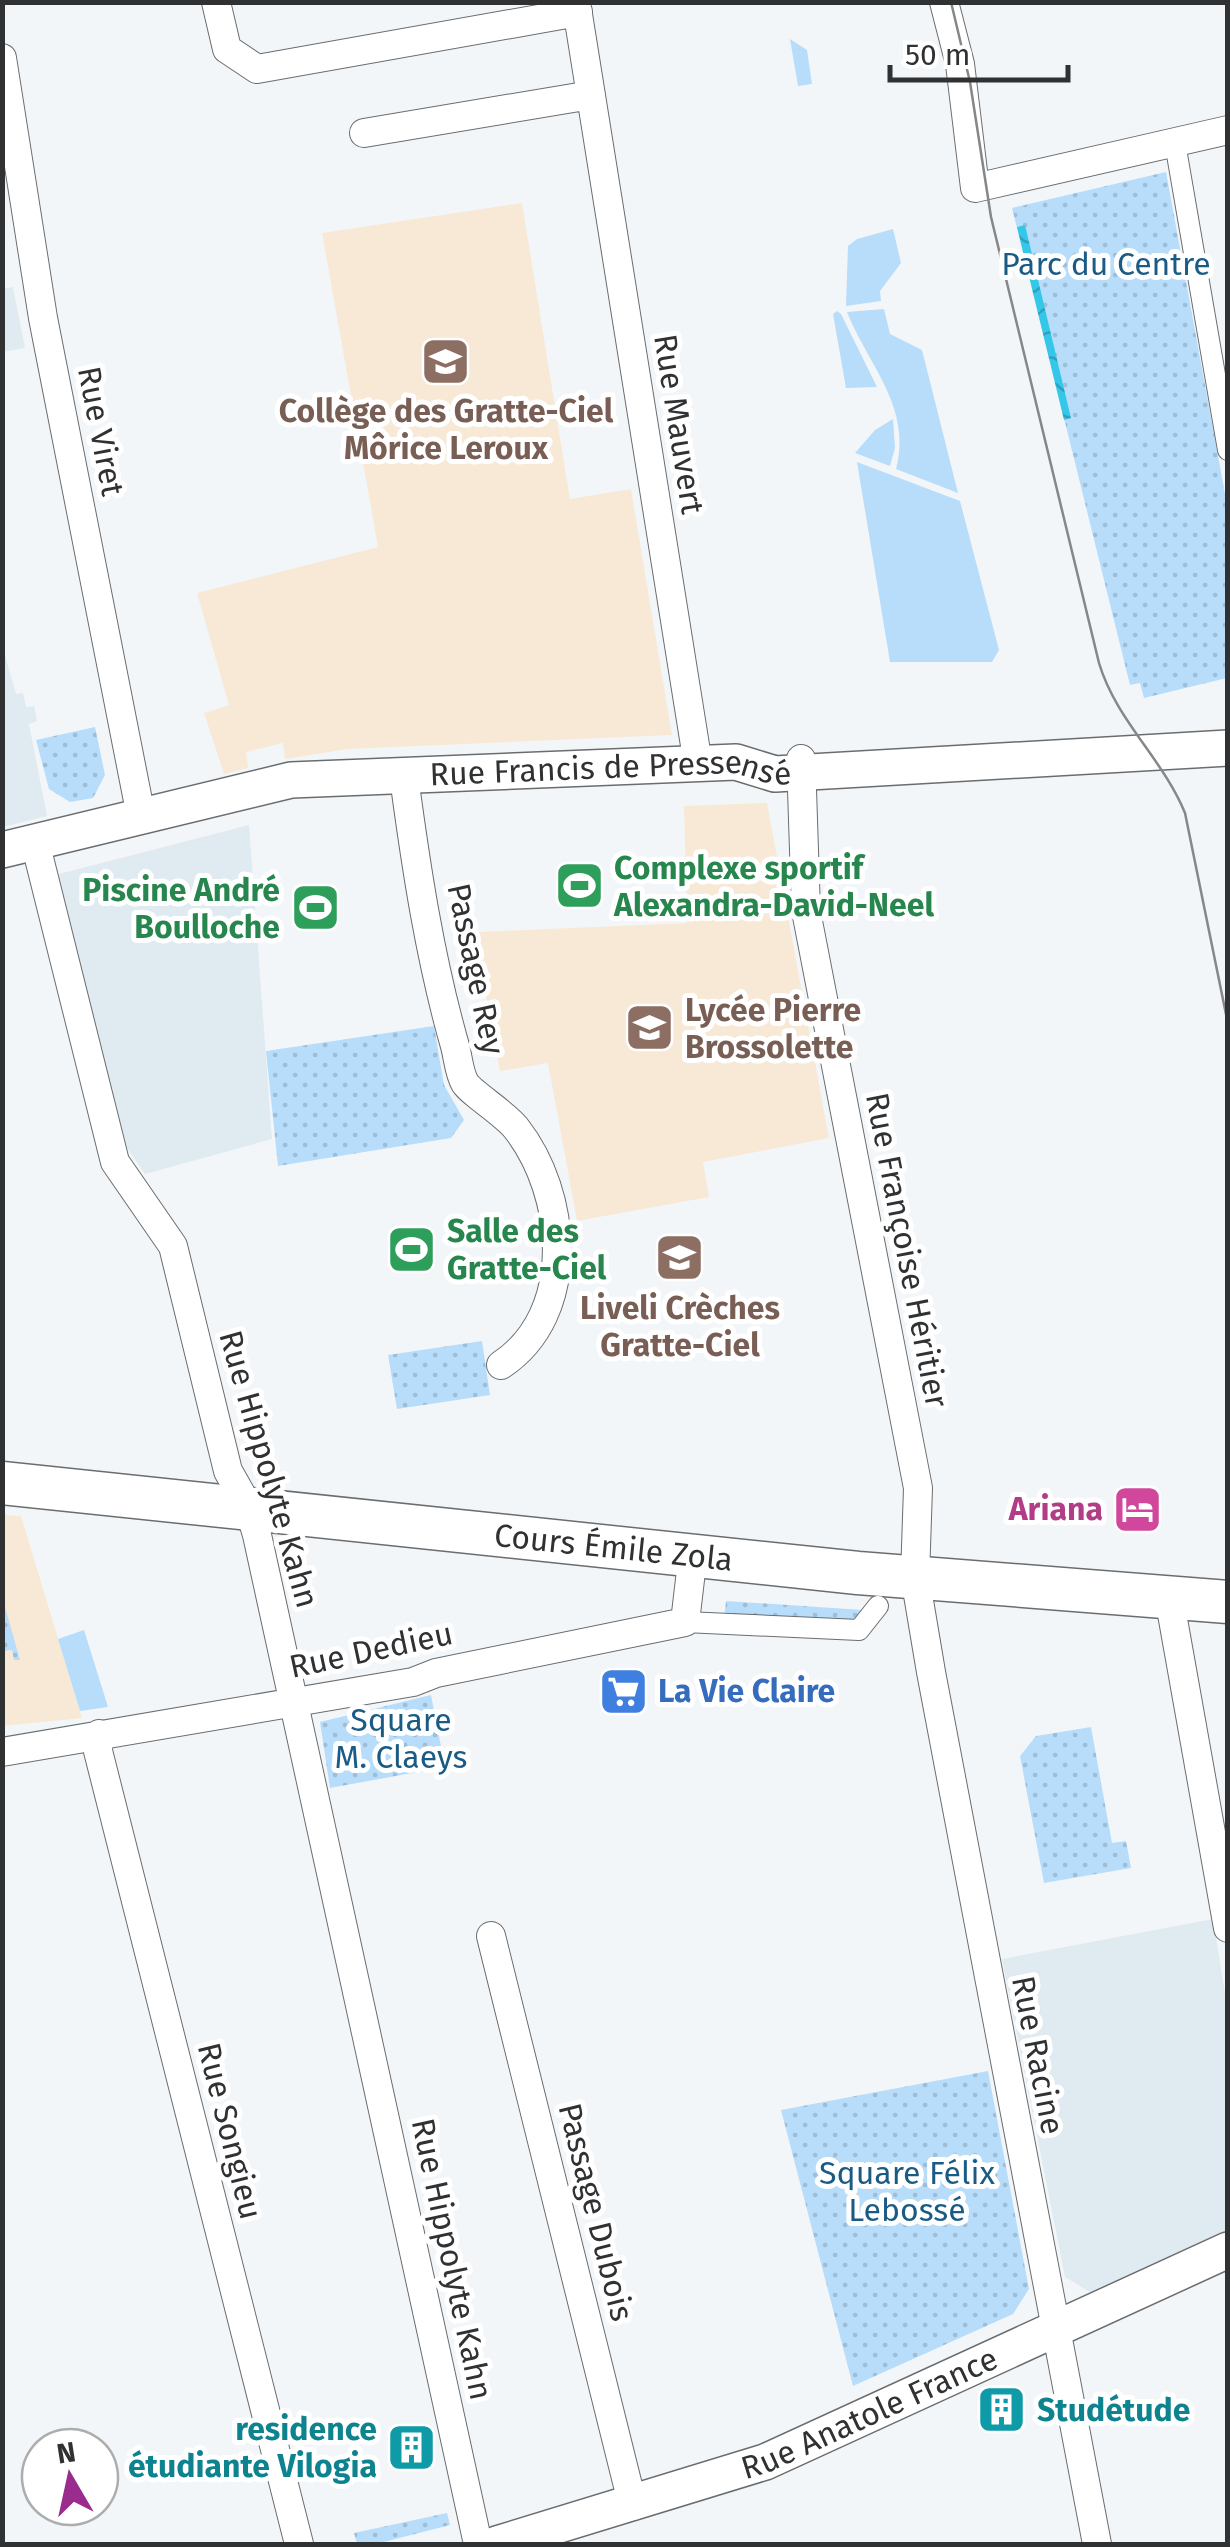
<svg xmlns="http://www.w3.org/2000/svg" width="1230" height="2547" font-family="'Fira Sans',sans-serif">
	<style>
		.built { fill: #e0eaf1 }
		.education { fill: #f8e9d6 }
		.grass { fill: #b7ddfb }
		.park { fill: url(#park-dots) }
		.water { fill: url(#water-waves) }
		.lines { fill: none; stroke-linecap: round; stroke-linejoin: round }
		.pedestrian-casing { stroke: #6a6d6f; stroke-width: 22 }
		.minor-casing { stroke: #6a6d6f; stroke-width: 30 }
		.tertiary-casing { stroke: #6a6d6f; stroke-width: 38 }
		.primary-casing { stroke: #6a6d6f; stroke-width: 45 }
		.pedestrian { stroke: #fff; stroke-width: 20 }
		.minor { stroke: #fff; stroke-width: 28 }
		.tertiary { stroke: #fff; stroke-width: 35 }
		.primary { stroke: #fff; stroke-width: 42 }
		.tram { stroke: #858789; stroke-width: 2.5 }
		.labels { text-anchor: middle; stroke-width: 10; stroke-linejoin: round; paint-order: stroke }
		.park-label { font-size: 32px; fill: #195b85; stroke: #fff }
		.education-label { font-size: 32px; font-weight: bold; fill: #785e54; stroke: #fff }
		.street-label { font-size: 32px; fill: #2f3132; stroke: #fff }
		.leisure-label { font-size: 32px; font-weight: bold; fill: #27864d; stroke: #fff; text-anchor: start }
		.hotel-label { font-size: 32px; font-weight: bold; fill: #b23c85; stroke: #fff; text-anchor: end }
		.shop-label { font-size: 32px; font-weight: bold; fill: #366cbe; stroke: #fff; text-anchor: start }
		.culture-label { font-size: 32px; font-weight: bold; fill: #0d838f; stroke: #fff; text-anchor: start }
	</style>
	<defs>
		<pattern id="park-dots" width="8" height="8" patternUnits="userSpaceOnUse" patternTransform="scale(2.5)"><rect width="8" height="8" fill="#b7ddfb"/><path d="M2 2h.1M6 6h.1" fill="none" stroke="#9ebed8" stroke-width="1.8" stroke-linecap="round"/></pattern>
		<pattern id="water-waves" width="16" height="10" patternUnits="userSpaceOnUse" patternTransform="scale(2.5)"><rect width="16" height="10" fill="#34c7e8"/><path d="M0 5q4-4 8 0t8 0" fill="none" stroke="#2ca2bd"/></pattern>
	</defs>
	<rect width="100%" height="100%" fill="#f3f6f9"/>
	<path class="built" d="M13 287 25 348 3 352V289Z
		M2 645 16 694 23 693 26 707 34 706 37 721 29 724 47 816 3 827Z
		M249 825 272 1139 145 1174 127 1148 55 875Z
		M1213 1919 1227 2006V2230L1090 2292 1065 2277 1002 1959Z"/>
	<path class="education" d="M522 203 570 499 631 489 672 735 348 749 285 759 283 743 246 752 248 768 224 774 204 713 229 705 197 593 378 547 322 233Z
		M767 803 829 1138 703 1162 709 1197 577 1221 548 1063 500 1071 479 958V932L687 923 684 806Z
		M3 1515 21 1516 82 1718 3 1726Z"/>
	<path class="grass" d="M790 39 807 50 812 84 798 86Z
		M893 229 901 263 880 291 881 301 846 306 848 246 857 239Z
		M884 309 890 334 922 350 958 493 896 469C912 406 869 367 847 312Z
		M837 311 841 314 877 387 846 388 833 314Z
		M893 419 895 448 890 466 855 453 875 430Z
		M857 462 960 501 999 650 992 662H890Z
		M84 1630 108 1707 80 1711 58 1639Z"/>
	<path class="park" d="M1166 172 1227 505V678L1144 698 1140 683 1130 685 1012 208Z
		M95 727 105 775 93 798 70 802 49 789 36 740Z
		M434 1026 444 1085 464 1120 451 1138 278 1166 266 1051Z
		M482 1341 490 1395 397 1409 388 1355Z
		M2 1600H3L20 1660H14L12 1650 3 1651Z
		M726 1601 863 1610 864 1620 723 1627Z
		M431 1695 445 1767 330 1788 320 1722Z
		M1091 1727 1112 1843 1126 1841 1131 1868 1044 1883 1020 1756 1036 1736Z
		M988 2071 1029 2289 1013 2314 853 2386 781 2110Z
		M447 2513 450 2525 376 2544H357L354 2533Z"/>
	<path class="water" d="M1025 225 1071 418 1064 420 1017 227Z"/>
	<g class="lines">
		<defs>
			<path id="pedestrian" d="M1175 143 1228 450
				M685 1622 859 1630 878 1606"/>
			<path id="minor" d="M216 2 227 49 257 69 578 12
				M576 2 698 764
				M944 2 960 64 975 188 1228 130
				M2 58 43 318 141 816
				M364 133 591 95
				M801 759 806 911 918 1488 915 1577 931 1672 1097 2544
				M404 777C416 867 430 959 455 1046 458 1057 459 1073 465 1083 471 1093 504 1113 516 1128 568 1194 578 1314 501 1365
				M35 842 115 1162 173 1246 228 1471 249 1508 257 1535 478 2544
				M1169 1597 1228 1928
				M99 1734 98 1751 299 2544
				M2 1752 413 1682 436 1673 685 1622 693 1554
				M491 1936 633 2506"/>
			<g id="tertiary">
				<path id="s1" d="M2 850 291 780 736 762 775 774 1228 748"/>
				<path id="s2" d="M497 2544 765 2462 1228 2250"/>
			</g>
			<g id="primary">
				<path id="s3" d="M2 1483 858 1573 1228 1602"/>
			</g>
		</defs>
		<use href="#pedestrian" class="pedestrian-casing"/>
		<use href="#minor" class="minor-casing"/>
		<use href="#tertiary" class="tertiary-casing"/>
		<use href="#primary" class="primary-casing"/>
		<use href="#pedestrian" class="pedestrian"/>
		<use href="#minor" class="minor"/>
		<use href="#tertiary" class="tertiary"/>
		<use href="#primary" class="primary"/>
		<path class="tram" d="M951 2 970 82 991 217 1099 663C1116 720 1163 759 1185 813L1228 1024"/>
	</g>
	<defs>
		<symbol id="school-square" viewBox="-11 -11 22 22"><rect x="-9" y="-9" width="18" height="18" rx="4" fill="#8d6e63" stroke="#fff"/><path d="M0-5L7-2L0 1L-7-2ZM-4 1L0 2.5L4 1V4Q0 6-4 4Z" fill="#fff"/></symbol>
		<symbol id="stadium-square" viewBox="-11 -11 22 22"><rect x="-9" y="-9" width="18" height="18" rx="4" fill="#2e9e5b" stroke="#fff"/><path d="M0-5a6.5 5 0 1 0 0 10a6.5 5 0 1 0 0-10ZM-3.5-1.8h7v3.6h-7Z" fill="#fff"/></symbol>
		<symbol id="hotel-square" viewBox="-11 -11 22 22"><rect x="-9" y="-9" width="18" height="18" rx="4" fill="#d1479c" stroke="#fff"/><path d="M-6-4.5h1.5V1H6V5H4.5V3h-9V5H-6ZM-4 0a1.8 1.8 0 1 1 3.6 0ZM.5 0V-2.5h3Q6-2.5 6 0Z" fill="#fff"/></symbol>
		<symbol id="supermarket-square" viewBox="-11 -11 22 22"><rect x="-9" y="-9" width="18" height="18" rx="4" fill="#3f7fe0" stroke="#fff"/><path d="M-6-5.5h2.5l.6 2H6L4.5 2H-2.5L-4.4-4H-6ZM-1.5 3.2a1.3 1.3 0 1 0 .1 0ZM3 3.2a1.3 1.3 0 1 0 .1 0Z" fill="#fff"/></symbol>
		<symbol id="building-square" viewBox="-11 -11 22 22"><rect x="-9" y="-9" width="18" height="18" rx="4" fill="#0f9aa8" stroke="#fff"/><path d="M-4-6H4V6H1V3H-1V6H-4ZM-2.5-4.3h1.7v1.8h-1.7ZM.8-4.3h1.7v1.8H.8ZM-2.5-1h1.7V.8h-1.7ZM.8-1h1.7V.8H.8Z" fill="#fff"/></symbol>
	</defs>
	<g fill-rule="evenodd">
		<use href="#school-square" x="418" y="334" width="55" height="55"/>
		<use href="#stadium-square" x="552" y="858" width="55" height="55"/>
		<use href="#stadium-square" x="288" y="880" width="55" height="55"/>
		<use href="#school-square" x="622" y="1000" width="55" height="55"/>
		<use href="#stadium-square" x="384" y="1222" width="55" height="55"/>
		<use href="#school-square" x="652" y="1230" width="55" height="55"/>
		<use href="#hotel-square" x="1110" y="1482" width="55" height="55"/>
		<use href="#supermarket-square" x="596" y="1664" width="55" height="55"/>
		<use href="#building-square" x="974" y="2382" width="55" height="55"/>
		<use href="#building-square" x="384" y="2420" width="55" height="55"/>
	</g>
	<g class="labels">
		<g class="park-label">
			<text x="1106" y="275">Parc du Centre</text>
			<text x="401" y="1731">Square<tspan x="401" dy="37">M. Claeys</tspan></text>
			<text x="907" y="2184">Square Félix<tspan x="907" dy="37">Lebossé</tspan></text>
		</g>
		<g class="education-label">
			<text x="446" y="422">Collège des Gratte-Ciel<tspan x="446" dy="37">Môrice Leroux</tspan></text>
			<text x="685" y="1021" text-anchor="start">Lycée Pierre<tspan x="685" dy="37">Brossolette</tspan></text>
			<text x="680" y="1319">Liveli Crèches<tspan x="680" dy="37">Gratte-Ciel</tspan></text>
		</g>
		<g class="street-label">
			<text transform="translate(679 424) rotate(81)" y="11">Rue Mauvert</text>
			<text transform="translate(101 431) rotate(79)" y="11">Rue Viret</text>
			<text dy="11" stroke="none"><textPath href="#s1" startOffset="618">Rue Francis de Pressensé</textPath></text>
			<text transform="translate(476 969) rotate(78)" y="11">Passage Rey</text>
			<text transform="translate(907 1250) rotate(79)" y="11">Rue Françoise Héritier</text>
			<text transform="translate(269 1469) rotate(74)" y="11">Rue Hippolyte Kahn</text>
			<text dy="11" stroke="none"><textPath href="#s3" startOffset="615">Cours Émile Zola</textPath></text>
			<text transform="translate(371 1650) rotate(-12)" y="11">Rue Dedieu</text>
			<text transform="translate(1038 2055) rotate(79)" y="11">Rue Racine</text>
			<text transform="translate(230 2131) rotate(76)" y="11">Rue Songieu</text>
			<text transform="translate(596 2212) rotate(76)" y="11">Passage Dubois</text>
			<text transform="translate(452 2259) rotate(78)" y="11">Rue Hippolyte Kahn</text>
			<text dy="11" stroke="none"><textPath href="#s2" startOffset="395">Rue Anatole France</textPath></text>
		</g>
		<g class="leisure-label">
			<text x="614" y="879">Complexe sportif<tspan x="614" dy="37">Alexandra-David-Neel</tspan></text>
			<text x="280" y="901" text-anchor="end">Piscine André<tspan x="280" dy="37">Boulloche</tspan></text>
			<text x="447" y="1242">Salle des<tspan x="447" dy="37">Gratte-Ciel</tspan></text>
		</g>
		<g class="hotel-label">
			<text x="1103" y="1520">Ariana</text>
		</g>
		<g class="shop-label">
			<text x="658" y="1702">La Vie Claire</text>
		</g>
		<g class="culture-label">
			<text x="1037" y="2421">Studétude</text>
			<text x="377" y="2440" text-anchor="end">residence<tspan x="377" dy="37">étudiante Vilogia</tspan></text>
		</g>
	</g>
	<rect width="1230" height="2547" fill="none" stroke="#2f3132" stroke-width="10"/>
	<g transform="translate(70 2477) rotate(351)"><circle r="48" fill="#ffffff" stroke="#acadad" stroke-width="2.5"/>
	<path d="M0-8L18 38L0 25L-18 38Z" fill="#9a2c8d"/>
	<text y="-15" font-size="28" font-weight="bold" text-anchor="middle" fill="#2f3132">N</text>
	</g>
	<path d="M890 65v15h178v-15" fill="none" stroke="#2f3132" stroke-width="5"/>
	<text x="905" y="65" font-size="30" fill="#2f3132" stroke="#ffffff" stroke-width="8" paint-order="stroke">50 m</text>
</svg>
